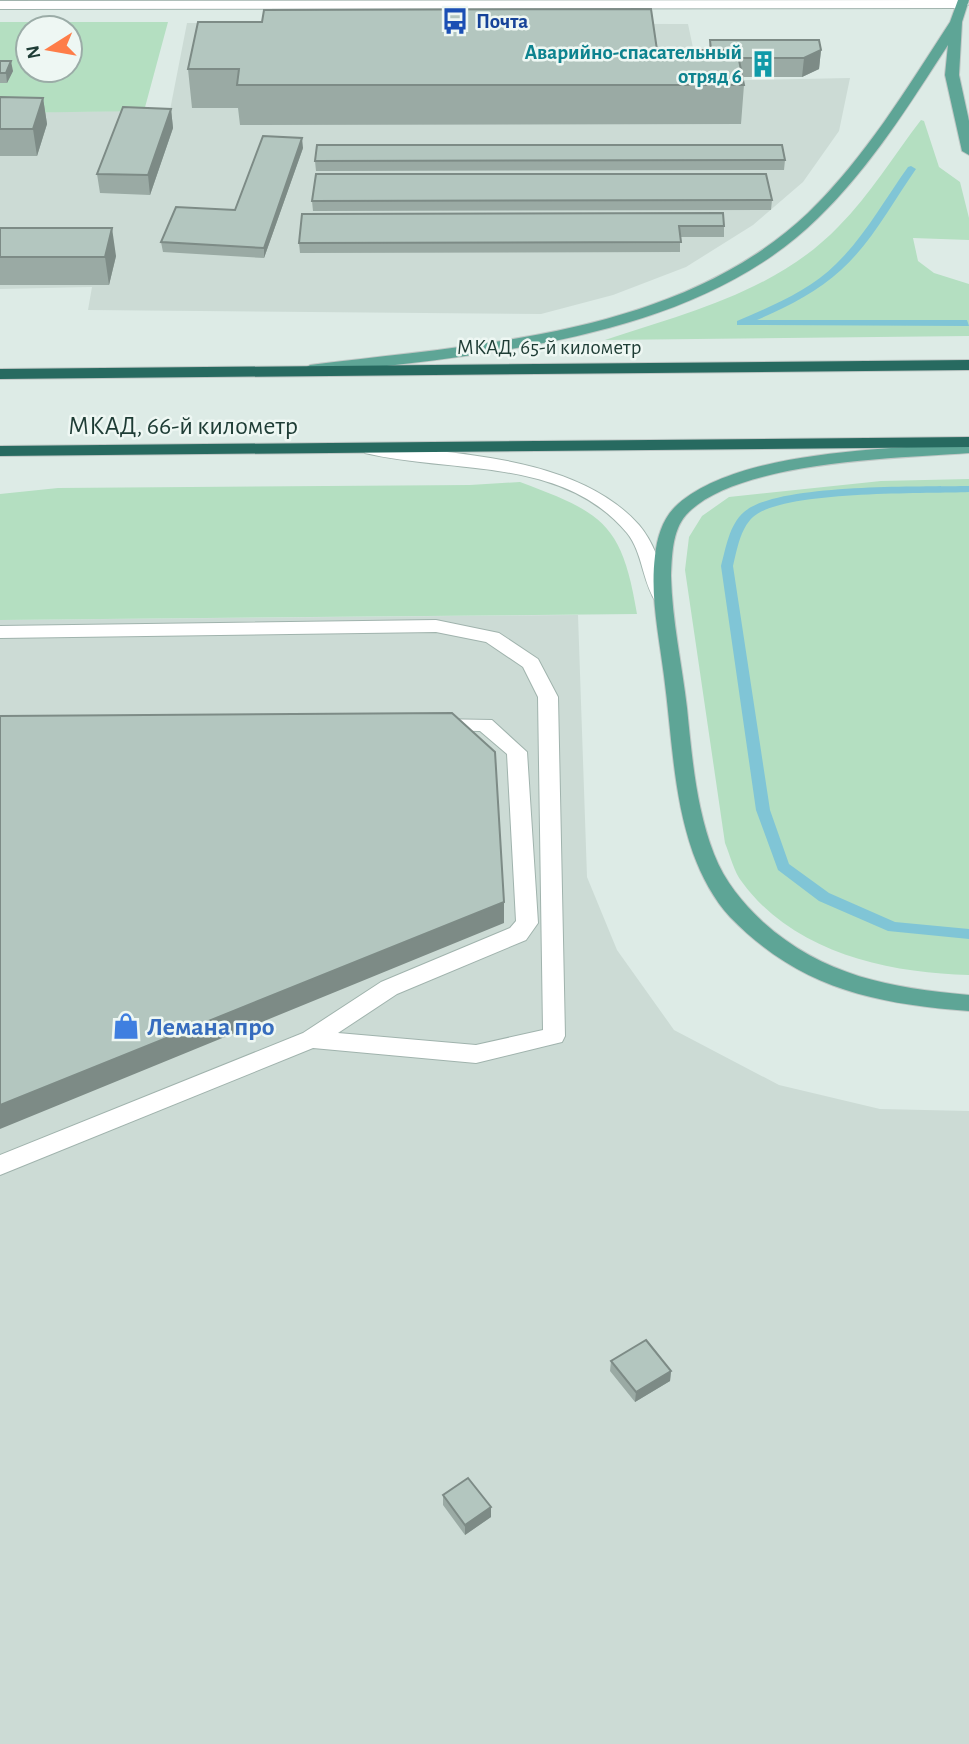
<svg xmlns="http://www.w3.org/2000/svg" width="969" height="1744" font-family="'Alegreya Sans',sans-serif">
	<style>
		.built { fill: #ccdbd5 }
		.green { fill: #b4dfc1; fill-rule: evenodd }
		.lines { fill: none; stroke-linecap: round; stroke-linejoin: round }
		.stream { fill: #80c5d6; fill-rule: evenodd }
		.minor-casing { stroke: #a0b3ad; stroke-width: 2 }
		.major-casing { stroke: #c0c8c6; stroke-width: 2 }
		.highway-casing { stroke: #c0c8c6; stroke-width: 2 }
		.minor { fill: #fff; fill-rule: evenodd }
		.major { fill: #5ea596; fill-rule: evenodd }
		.highway { fill: #276a60; fill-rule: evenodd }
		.wall { fill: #9aaaa4 }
		.shaded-wall { fill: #7d8b86 }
		.building { fill: #b3c6bf; stroke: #7d8b86; stroke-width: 2 }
		.labels { text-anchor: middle; stroke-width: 5; stroke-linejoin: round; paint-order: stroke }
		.far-transit-label { font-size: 21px; font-weight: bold; fill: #164399; stroke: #eef7f3; text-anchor: start }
		.far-culture-label { font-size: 21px; font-weight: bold; fill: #0d838f; stroke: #eef7f3; text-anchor: end }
		.far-street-label { font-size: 21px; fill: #1e3c35; stroke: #eef7f3 }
		.street-label { font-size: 26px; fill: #1e3c35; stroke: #eef7f3 }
		.shop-label { font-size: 26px; font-weight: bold; fill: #366cbe; stroke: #eef7f3; text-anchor: start }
	</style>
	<rect width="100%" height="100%" fill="#ddebe6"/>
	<path class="built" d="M187 23 688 24 700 81 850 78 839 131 803 182 753 225 686 267 613 295 541 314 88 310 92 287 0 289V113L170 110Z
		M578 615 587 877 617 950 674 1030 779 1085 880 1109 969 1111V1744H0V620Z"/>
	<path class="green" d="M0 22H168L144 111 0 113V83H7L0 71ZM28 28H70V70H28Z
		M921 120 924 121 939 167 960 182 969 218V240L913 238 918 261 934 273 969 284V336L605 340C687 313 777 291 839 226 870 195 894 155 921 120Z
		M969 479V975C887 973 793 952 742 882 734 872 730 855 725 843L685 570 689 537 702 516 729 497 881 481Z
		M520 482C603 513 622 523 637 614L0 620V494L58 488 470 485Z"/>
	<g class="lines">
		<path class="stream" d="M911 166 916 169C892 203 872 242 841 270 817 292 787 307 757 320H967L969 326 737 325V321C772 306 809 291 836 264 865 236 885 199 908 167Z
			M969 486V492C925 494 783 490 753 517 740 529 737 550 733 566L770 810 789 864 829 893 895 922 969 929V939L888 931 819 901 778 870 756 810 721 566C726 548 729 525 744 512 777 483 922 487 969 486Z"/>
		<defs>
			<path id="minor" d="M935 0H963L969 4 963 8 0 9V1Z
				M371 444C456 454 578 456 639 525 656 545 663 573 671 598L662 604 656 602C642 581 643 553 627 533 563 456 452 474 365 453L363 449 365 445Z
				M436 620 499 633 538 659 558 697 565 1036 562 1042 476 1063 313 1048 0 1175V1155L303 1033 381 982 510 928 516 921 507 754 480 731 429 730 426 725 429 720 436 719 492 720 527 752 538 923 526 940 397 994 338 1033 476 1045 543 1030 538 697 523 667 486 642 436 632 0 638V626Z"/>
			<path id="major" d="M958 0H969L962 22 959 75 969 121V155L962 151 945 75 948 45C909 105 870 168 818 218 691 343 477 354 310 375L302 370 310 365C477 344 678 336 808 213 865 158 907 88 950 22Z
				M969 443V453C900 458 734 461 686 515 672 531 672 556 671 576 672 621 682 664 687 708 692 757 696 808 714 854 725 882 742 902 763 922 823 976 891 988 969 995V1011C874 1004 799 988 730 917 714 900 701 875 693 853 673 796 672 736 664 676 659 636 650 596 655 556 657 537 663 517 678 504 740 450 889 449 969 443Z"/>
			<path id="highway" d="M969 360V370L0 379V369Z
				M969 437V447L0 456V446Z"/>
		</defs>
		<use href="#minor" class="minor-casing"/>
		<use href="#major" class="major-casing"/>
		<use href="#highway" class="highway-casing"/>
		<use href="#minor" class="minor"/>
		<use href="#major" class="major"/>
		<use href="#highway" class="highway"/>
	</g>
	<path class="wall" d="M710 40 821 50 819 69 802 77H743L744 85 741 124 240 125 238 108H192L188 69 657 50H709Z
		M0 61 13 71 7 83H0Z
		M0 97 43 98 47 124 37 156H0Z
		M171 109 173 128 150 195 100 193 97 174Z
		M303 148 264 258 163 252 161 242 235 210Z
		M785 160 784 170 316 171 315 161Z
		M772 200 771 210 313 211 312 201Z
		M302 214 724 226V237H680V252L300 253 299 243Z
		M0 228 116 256 109 285H0Z
		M611 1361 671 1371 670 1381 635 1402 610 1371Z
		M443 1495 491 1517 465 1535 443 1505Z"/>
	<path class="shaded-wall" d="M821 50 819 69 802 77 804 58Z
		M11 61 13 71 7 83 6 73Z
		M43 98 47 124 37 156 33 129Z
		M171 109 173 128 150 195 148 175Z
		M302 138 303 148 264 258V248Z
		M112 228 116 256 109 285 105 257Z
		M504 902V923L0 1129V1105Z
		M671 1371 670 1381 635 1402 636 1392Z
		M491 1507V1517L465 1535V1525Z"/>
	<path class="building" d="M651 9 657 50H737L744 85H237L239 69H188L198 22H262L264 10Z
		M710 40H819L821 50 804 58H739L737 50H711Z
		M0 61H11L6 73H0Z
		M0 97 43 98 33 129H0Z
		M123 107 171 109 148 175 97 174Z
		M263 136 302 138 264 248 161 242 176 207 235 210Z
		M317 145H782L785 160 315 161Z
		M316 174H766L772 200 312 201Z
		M723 213 724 226H679L681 242 299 243 302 214Z
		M0 228H112L105 257H0Z
		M452 713 495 752 504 902 0 1105V716Z
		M646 1340 671 1371 636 1392 611 1361Z
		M468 1478 491 1507 465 1525 443 1495Z"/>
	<defs>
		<symbol id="bus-bare" viewBox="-9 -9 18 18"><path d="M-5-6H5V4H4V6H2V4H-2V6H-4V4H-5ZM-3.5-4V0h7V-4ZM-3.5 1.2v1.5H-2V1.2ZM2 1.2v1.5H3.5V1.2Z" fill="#1a4fb4" stroke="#eef7f3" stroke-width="2.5" paint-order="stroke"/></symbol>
		<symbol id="building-bare" viewBox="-9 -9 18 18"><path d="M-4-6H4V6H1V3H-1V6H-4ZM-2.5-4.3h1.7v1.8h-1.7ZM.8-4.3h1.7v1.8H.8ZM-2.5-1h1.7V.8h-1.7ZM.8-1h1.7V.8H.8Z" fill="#0f9aa8" stroke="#eef7f3" stroke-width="2.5" paint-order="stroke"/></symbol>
		<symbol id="shop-bare" viewBox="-9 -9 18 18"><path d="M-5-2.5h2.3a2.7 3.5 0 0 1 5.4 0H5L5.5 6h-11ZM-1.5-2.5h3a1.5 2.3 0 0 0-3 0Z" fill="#3f7fe0" stroke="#eef7f3" stroke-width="2.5" paint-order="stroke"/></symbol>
	</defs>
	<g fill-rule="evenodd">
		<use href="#bus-bare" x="436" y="2" width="38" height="38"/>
		<use href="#building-bare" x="744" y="45" width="38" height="38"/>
		<use href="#shop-bare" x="107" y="1007" width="38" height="38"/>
	</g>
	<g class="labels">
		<g class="far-transit-label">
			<text x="476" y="28">Почта</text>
		</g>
		<g class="far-culture-label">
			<text x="742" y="59">Аварийно-спасательный<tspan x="742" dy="24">отряд 6</tspan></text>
		</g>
		<g class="far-street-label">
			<text x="549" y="354">МКАД, 65-й километр</text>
		</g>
		<g class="street-label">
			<text x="183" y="434">МКАД, 66-й километр</text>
		</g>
		<g class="shop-label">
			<text x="147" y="1035">Лемана про</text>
		</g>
	</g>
	<g transform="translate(49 49) rotate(259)"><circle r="33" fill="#eef7f3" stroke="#9baca7" stroke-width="2"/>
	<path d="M0-5L12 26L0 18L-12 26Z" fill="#fe7d48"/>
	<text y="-10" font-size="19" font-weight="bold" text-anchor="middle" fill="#1e3c35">N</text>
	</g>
</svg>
